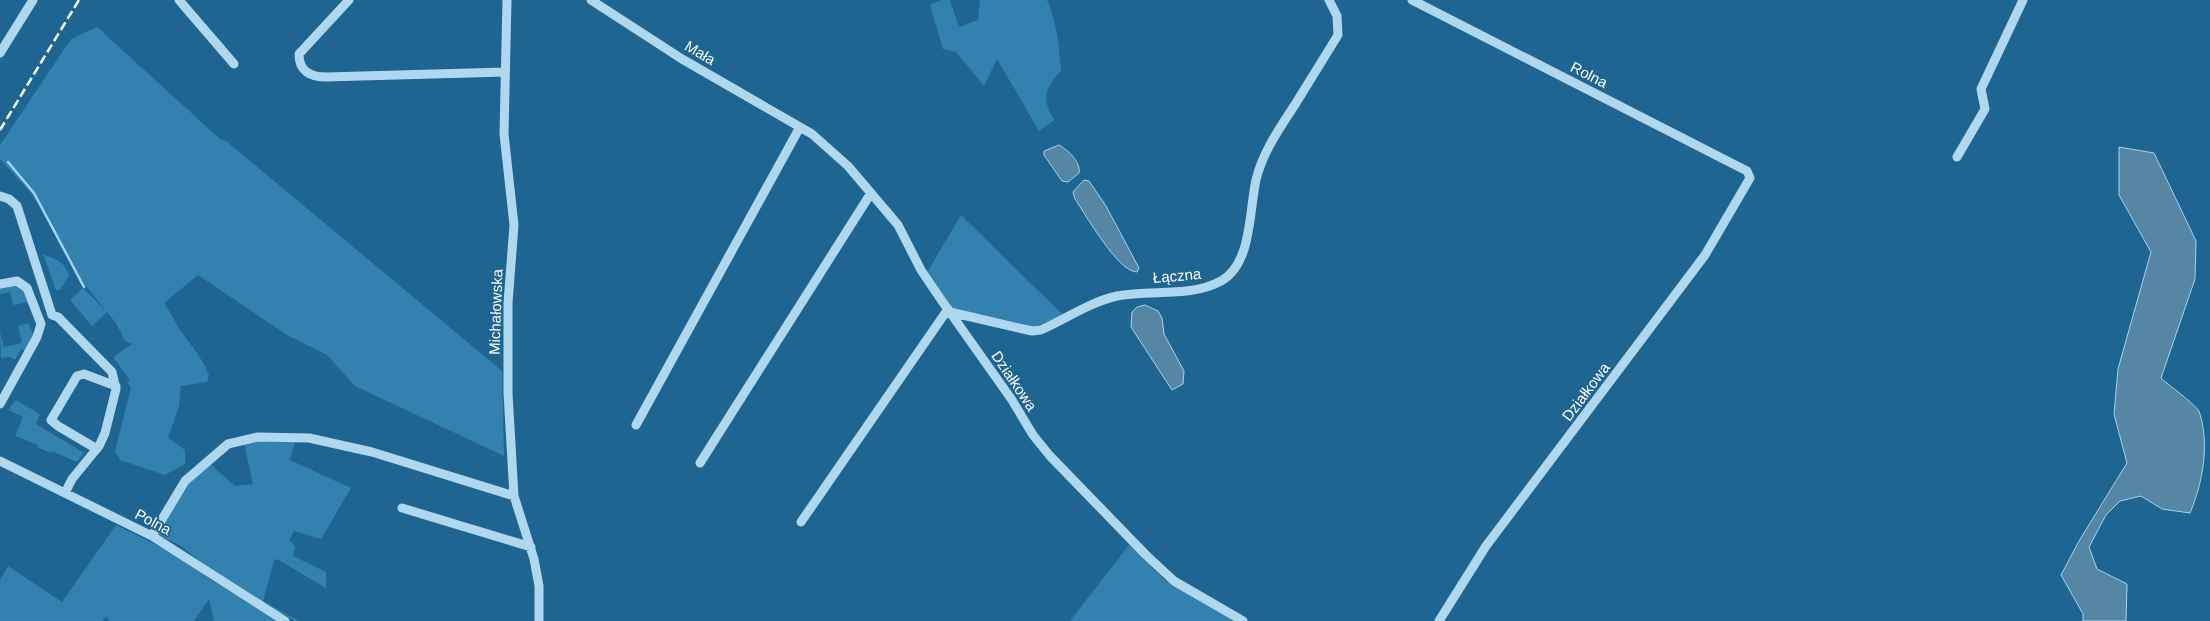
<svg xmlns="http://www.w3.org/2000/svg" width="2210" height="621" font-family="Arial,sans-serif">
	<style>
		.green { fill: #3281af }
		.water { fill: #5586a3; stroke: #a3d4ef }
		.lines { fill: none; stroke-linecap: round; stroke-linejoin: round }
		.stream { stroke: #a3d4ef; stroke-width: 2.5 }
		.minor { stroke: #afd7ee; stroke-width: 9 }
		.rail { stroke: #fff; stroke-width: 2.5; stroke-dasharray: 9 4; stroke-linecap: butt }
		.labels { text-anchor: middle; stroke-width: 4; stroke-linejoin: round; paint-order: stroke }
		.street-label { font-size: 15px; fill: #fff; stroke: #1e6691 }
	</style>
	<rect width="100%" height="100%" fill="#1e6691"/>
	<path class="green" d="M941 0H950L959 27 978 20 980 0H1047C1057 23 1059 46 1061 70 1045 90 1041 97 1054 120L1039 131 997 59 984 86 956 52 943 49 930 5Z
		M97 27 220 139 226 141 502 371 504 456 355 386 327 355 287 335 198 275 164 303C170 311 173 319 178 327 189 343 202 357 209 375L207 382 181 386 179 406 168 438 185 450V464L165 475 120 460 115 451 131 388 127 382 130 380 113 357 132 344 125 341 116 323 107 312 92 326 70 300 83 288 107 312 82 281 32 194 0 159V145L71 39Z
		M961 215 1063 315 1033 328 952 309 928 271Z
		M43 254C56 260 65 261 69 276L60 290H56Z
		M15 284 21 287 28 302 13 305 10 292 0 294V287Z
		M28 323 34 336 27 351 21 349 15 360 10 357 1 358 0 332 4 347 22 343 18 326Z
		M16 400 40 414 36 424 84 453 77 462 52 451 51 453 37 447 38 445 15 436 23 417 8 410Z
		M260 441H295L290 460 351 488 321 539 294 531 289 540 295 546 293 556 326 572V588L277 559 274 561 263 601 299 621H295L212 571 181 546 155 533 187 482 209 463 235 486 253 484 244 443Z
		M116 525 179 556 208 578 280 621H214L209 599 194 621H111L106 616 102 621H0V580L8 566 62 602Z
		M1129 545 1167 582 1234 618 1231 621H1070Z"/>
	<path class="water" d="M1059 145C1068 150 1081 162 1079 173L1068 182 1062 181 1044 155V151Z
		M2119 147 2154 153 2196 241 2195 279 2161 378C2173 389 2189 399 2199 411 2210 443 2203 482 2190 513L2162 509 2141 496 2120 501 2106 515 2089 547 2097 569 2127 584 2126 621H2083V614L2061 575 2079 541 2127 463 2114 414 2118 369 2151 252 2119 195Z
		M1084 180 1089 181 1106 206 1139 268 1137 272C1118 272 1086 215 1075 199L1073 192Z
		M1145 305 1158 311 1162 318 1164 334 1184 371 1183 384 1172 390 1131 327 1132 312 1137 307Z"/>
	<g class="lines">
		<path class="stream" d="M8 162 34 193 84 287"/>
		<path class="minor" d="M179 0 234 64
			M349 0 299 54C299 71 310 77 326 77L505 72
			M507 0 504 134 514 225 508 303V393L514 496 534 559 539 586V621
			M591 0 682 59 812 134 848 166 898 225 921 270 942 301 1012 400 1033 435 1050 456 1146 555 1174 581 1243 621
			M1412 0 1747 171 1750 178 1705 255 1486 546 1439 621
			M0 53 33 0
			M1957 157 1985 109 1981 89 2023 0
			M0 196 9 199 17 206 52 315 58 317 112 372 116 389 105 433 99 446 72 479 65 493
			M0 284 17 281 27 288 41 324 37 337 0 404
			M950 312 1032 331 1041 330C1066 319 1090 302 1117 296 1151 289 1190 298 1221 281 1252 264 1249 211 1256 180 1263 151 1280 128 1296 103 1310 80 1324 58 1338 35L1337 16 1329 0
			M636 425 800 127
			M97 449 58 426 51 420 77 376 84 374 116 386
			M0 461 152 536 285 621
			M700 463 871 193
			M402 508 531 547
			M801 522 948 309
			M152 536 185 481 228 444 258 437 309 438 372 452 514 496"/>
		<path class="rail" d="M0 130 79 0"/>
	</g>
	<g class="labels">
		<g class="street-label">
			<text transform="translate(700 53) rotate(31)" y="5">Mała</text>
			<text transform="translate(1589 75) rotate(27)" y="5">Rolna</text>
			<text transform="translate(1177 276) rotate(-5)" y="5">Łączna</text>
			<text transform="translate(496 312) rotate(-88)" y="5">Michałowska</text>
			<text transform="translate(1014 381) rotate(56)" y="5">Działkowa</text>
			<text transform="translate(1586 392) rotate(-53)" y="5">Działkowa</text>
			<text transform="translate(153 522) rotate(28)" y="5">Polna</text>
		</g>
	</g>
</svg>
